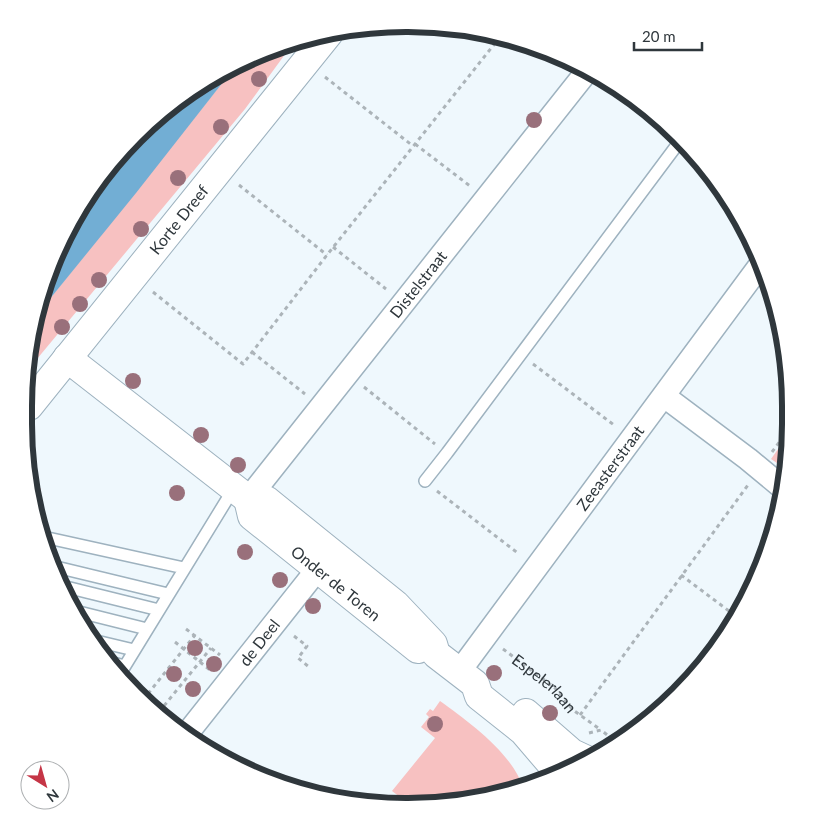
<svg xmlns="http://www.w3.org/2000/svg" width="814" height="830" font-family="Lato,sans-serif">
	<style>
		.green { fill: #f7c1c1 }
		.forest { fill: #df9a9a }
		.water { fill: #72aed4 }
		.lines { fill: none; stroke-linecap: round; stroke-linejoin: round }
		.service-casing { stroke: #9eb2bf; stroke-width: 14 }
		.minor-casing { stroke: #9eb2bf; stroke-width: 25 }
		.secondary-casing { stroke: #9eb2bf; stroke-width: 30 }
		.path { stroke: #acb4b9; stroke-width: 3; stroke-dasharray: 4 4; stroke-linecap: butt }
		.service { stroke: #fff; stroke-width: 11 }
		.minor { stroke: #fff; stroke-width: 22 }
		.secondary { stroke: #fff; stroke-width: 28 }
		.tree { fill: #99707b }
		.labels { text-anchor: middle; stroke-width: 4; stroke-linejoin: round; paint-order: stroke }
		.street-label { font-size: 16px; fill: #2f373c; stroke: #fff }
		.rim { fill: none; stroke: #2f373c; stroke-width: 6 }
	</style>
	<rect width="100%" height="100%" fill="#eff8fd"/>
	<path class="green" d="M294 42 245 109 27 371V357L36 316 238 63Z
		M788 435V451L777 463 771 459Z
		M440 701C469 722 511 752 523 787 501 795 434 810 411 805 405 803 398 795 392 791L435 738 421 727 429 717 426 714 430 709 433 711Z
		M370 795 386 798 391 804 357 803 347 800Z"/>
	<path class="forest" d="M31 480 41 489 32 500 31 498Z"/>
	<path class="water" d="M238 63 136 193 36 316 44 284 75 215 119 154 174 103Z"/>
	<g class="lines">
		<defs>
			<path id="service" d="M425 481 447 453 680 141
				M44 542 48 538 184 568
				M52 566 168 594
				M62 586 159 610
				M75 611 147 629
				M92 640 134 650
				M110 662 124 666
				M120 674 234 488"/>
			<g id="minor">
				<path d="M664 396 748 459 783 488"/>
				<path id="s2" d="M248 499 588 70"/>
				<path id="s3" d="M459 672 761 264"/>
				<path id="s4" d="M186 735 328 556"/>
			</g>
			<g id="secondary">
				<path d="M67 358 248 499 266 500 396 605 433 644 436 654 475 684 479 696 523 731 559 773"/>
				<path id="s5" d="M29 406 329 33"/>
				<path id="s6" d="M248 499 252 516 418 649"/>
				<path d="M526 713 572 753 587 760"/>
			</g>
		</defs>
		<use href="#service" class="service-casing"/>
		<use href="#minor" class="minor-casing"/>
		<use href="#secondary" class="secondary-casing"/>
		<g class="path">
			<path d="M325 77 413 146"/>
			<path d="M415 144 470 186"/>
			<path d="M239 185 327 255"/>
			<path d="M333 247 386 289"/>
			<path d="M153 292 243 364 327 255 500 37"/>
			<path d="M252 352 305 394"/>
			<path d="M533 364 614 425"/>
			<path d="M364 387 435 444"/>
			<path d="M772 452 788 430"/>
			<path d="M437 491 519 554"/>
			<path d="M681 575 737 617"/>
			<path d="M186 629 220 655"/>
			<path d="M294 636 307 646 298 658 309 667"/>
			<path d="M175 642 210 670"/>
			<path id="s1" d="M503 649 555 688 573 710 601 730"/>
			<path d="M143 700 195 635"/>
			<path d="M159 712 211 648"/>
			<path d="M580 715 748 485"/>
			<path d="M589 733 601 730 616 742"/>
		</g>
		<use href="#service" class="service"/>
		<use href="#minor" class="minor"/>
		<use href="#secondary" class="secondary"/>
	</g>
	<g class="tree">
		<circle cx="259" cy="79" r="8"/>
		<circle cx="534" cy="120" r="8"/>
		<circle cx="221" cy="127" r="8"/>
		<circle cx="178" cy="178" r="8"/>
		<circle cx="141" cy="229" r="8"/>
		<circle cx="99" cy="280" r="8"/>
		<circle cx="80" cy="304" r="8"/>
		<circle cx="62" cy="327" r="8"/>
		<circle cx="133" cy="381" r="8"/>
		<circle cx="201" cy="435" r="8"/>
		<circle cx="238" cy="465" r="8"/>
		<circle cx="177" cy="493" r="8"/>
		<circle cx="245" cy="552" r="8"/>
		<circle cx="280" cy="580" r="8"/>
		<circle cx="313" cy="606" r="8"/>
		<circle cx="195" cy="648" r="8"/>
		<circle cx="214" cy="664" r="8"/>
		<circle cx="494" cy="673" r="8"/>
		<circle cx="174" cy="674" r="8"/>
		<circle cx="193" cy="689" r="8"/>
		<circle cx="550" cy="713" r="8"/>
		<circle cx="435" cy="724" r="8"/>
	</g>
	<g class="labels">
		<g class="street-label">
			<text dy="6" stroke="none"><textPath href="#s5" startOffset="239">Korte Dreef</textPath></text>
			<text dy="6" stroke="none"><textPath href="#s2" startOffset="274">Distelstraat</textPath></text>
			<text dy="6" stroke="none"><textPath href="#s3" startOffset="254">Zeeasterstraat</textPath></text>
			<text dy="6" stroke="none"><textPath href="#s6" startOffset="125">Onder de Toren</textPath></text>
			<text dy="6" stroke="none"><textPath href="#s4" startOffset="118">de Deel</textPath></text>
			<text dy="6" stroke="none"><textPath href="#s1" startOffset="54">Espelerlaan</textPath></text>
		</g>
	</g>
	<path d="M0 0H814V830H0ZM406 32H408A374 374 0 0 1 782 406V424A374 374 0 0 1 408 798H406A374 374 0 0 1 32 424V406A374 374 0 0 1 406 32Z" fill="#fff" fill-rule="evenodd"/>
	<path class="rim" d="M406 32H408A374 374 0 0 1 782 406V424A374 374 0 0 1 408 798H406A374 374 0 0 1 32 424V406A374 374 0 0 1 406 32Z"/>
	<g transform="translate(45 785) rotate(143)"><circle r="24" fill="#ffffff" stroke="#acafb1"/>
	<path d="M0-4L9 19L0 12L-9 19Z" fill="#c53546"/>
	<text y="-8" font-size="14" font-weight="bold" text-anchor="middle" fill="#2f373c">N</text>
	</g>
	<path d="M634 42v8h68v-8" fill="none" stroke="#2f373c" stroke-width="2.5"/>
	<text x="642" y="42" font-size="15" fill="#2f373c" stroke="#ffffff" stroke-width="4" paint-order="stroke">20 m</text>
</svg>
